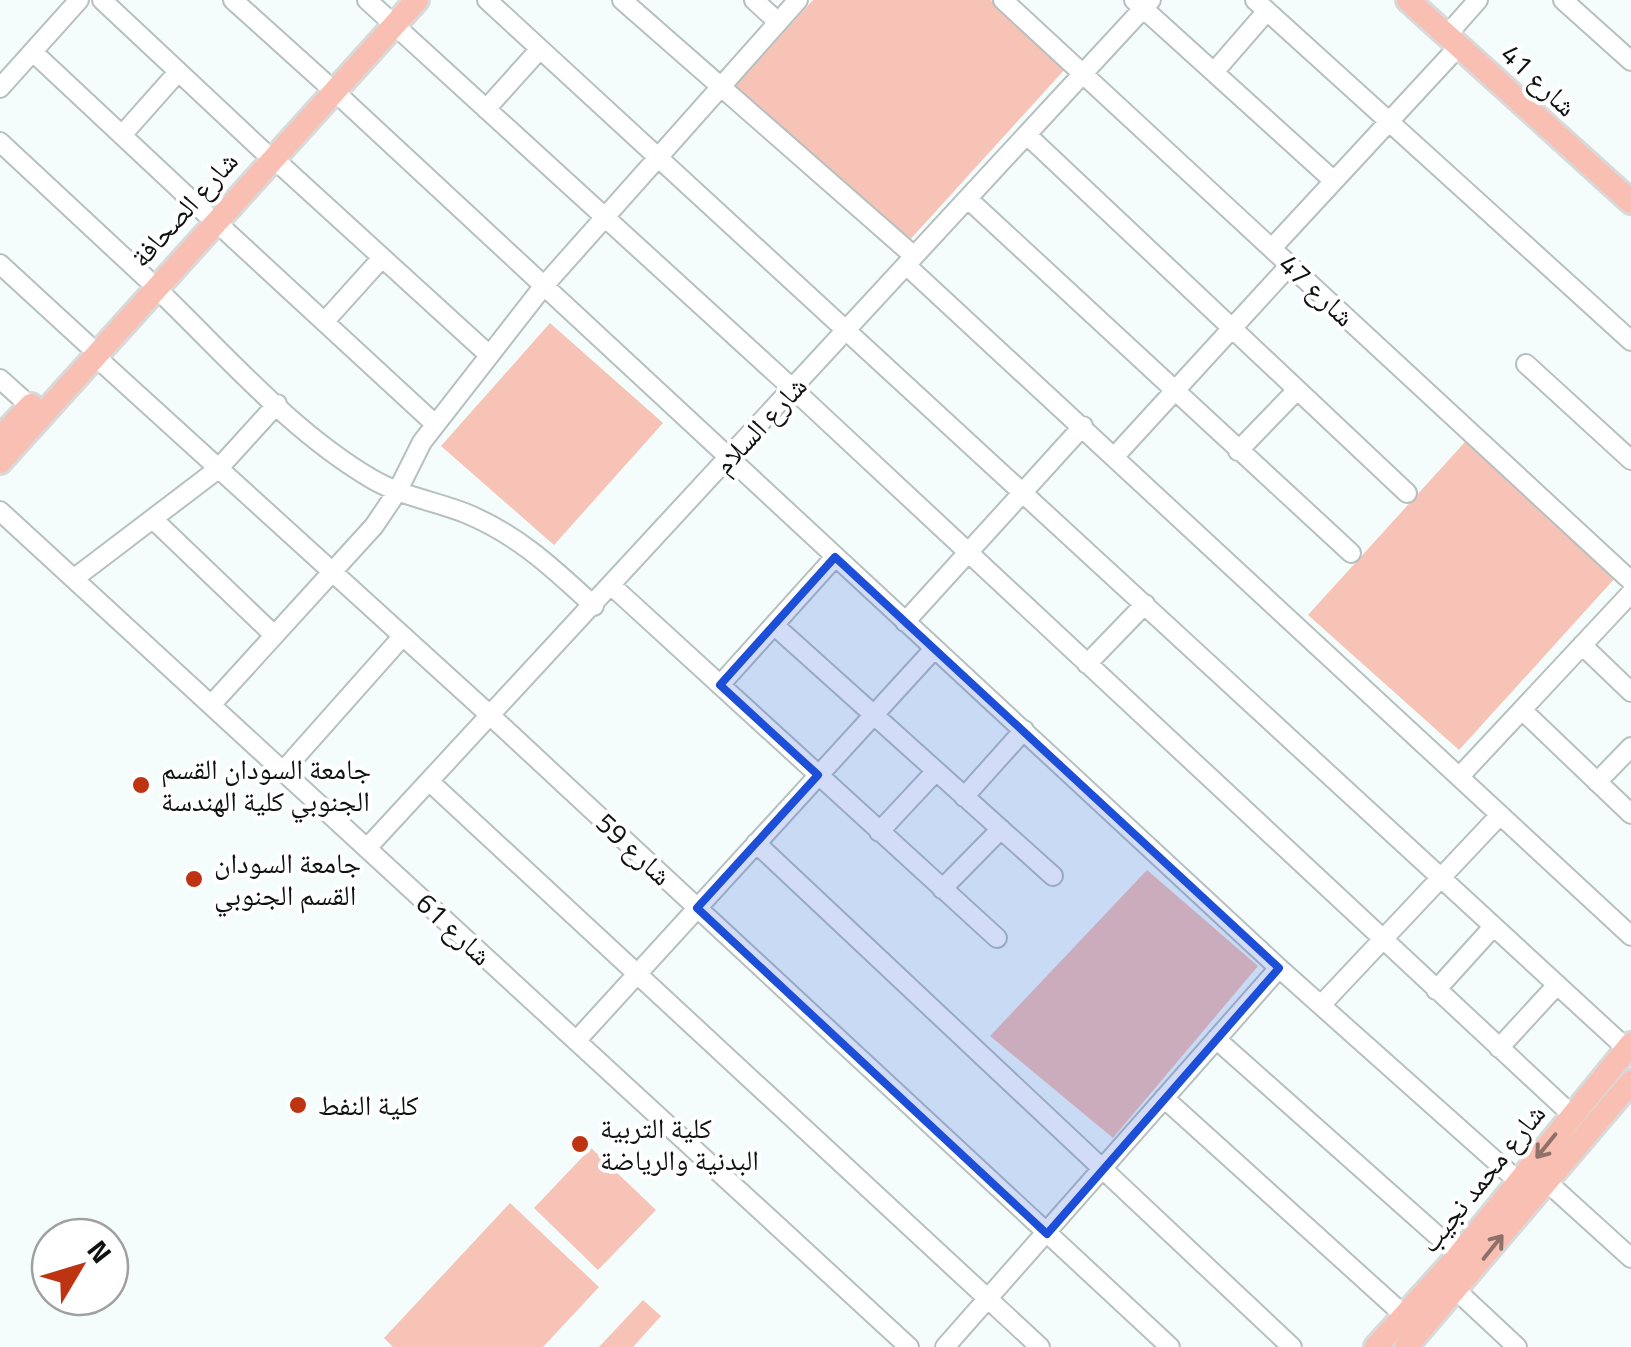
<svg xmlns="http://www.w3.org/2000/svg" width="1631" height="1347" font-family="'Titillium Web','Noto Naskh Arabic',sans-serif">
	<style>
		.green { fill: #f6c3b6 }
		.lines { fill: none; stroke-linecap: round; stroke-linejoin: round }
		.minor-casing { stroke: #b7c0bf; stroke-width: 22 }
		.major-casing { stroke: #d9d9d9; stroke-width: 28 }
		.minor { stroke: #fff; stroke-width: 18 }
		.major { stroke: #f8bfb2; stroke-width: 22 }
		.oneway { stroke: #8f716a }
		.marked { fill: #1d4ed8; fill-opacity: 0.2; stroke: #1d4ed8; stroke-width: 8; stroke-linejoin: round }
		.poi-dot { fill: #be3413; stroke: #fff; stroke-width: 4 }
		.labels { text-anchor: middle; stroke-width: 8; stroke-linejoin: round; paint-order: stroke }
		.street-label { font-size: 28px; fill: #0f1211; stroke: #fff }
		.poi-label { font-size: 28px; fill: #0f1211; stroke: #fff; text-anchor: start }
	</style>
	<rect width="100%" height="100%" fill="#f4fdfc"/>
	<path class="green" d="M813 0H991L1066 68 907 243 734 87Z
		M550 323 663 423 554 545 441 446Z
		M1465 442 1616 577 1459 750 1308 615Z
		M1147 870 1258 966 1113 1138 990 1036Z
		M591 1148 656 1210 598 1270 534 1208Z
		M510 1203 599 1287 543 1347H393L384 1338Z
		M643 1300 661 1316 633 1347H599Z"/>
	<g class="lines">
		<defs>
			<path id="minor" d="M102 0 262 150
				M233 0 324 82
				M367 0 793 389 1572 1115
				M487 0 1627 1049
				M622 0 914 256
				M754 0 778 22
				M1003 0 1631 581
				M1134 0 1334 181
				M1255 0 1631 341
				M1563 0 1631 61
				M1447 35 1478 0
				M33 52 205 213
				M1214 72 1267 11
				M0 88 79 0
				M333 90 1279 968 1518 1181
				M486 109 540 49
				M122 135 178 72
				M1027 135 1407 493
				M0 142 146 278
				M272 157 488 354
				M968 199 1351 553
				M215 221 435 424
				M1272 248 1459 46
				M0 264 87 344
				M906 265 1631 936
				M155 287C223 352 290 431 372 479 401 496 434 501 465 513 517 534 553 568 594 606
				M326 320 380 260
				M95 356 492 717 1170 1347
				M1526 364 1631 460
				M0 379 30 406
				M1238 451 1297 390
				M1115 456 1290 265
				M0 511 909 1347
				M155 521 274 635
				M76 577 218 469 277 404
				M612 586 997 938
				M905 622 1083 426
				M775 626 1053 876
				M1582 645 1631 692
				M1087 664 1145 604
				M720 685 835 557
				M211 705 374 526 397 492 422 442 542 288 798 0
				M1522 710 1631 814
				M283 771 402 637
				M1460 776 1631 593
				M1597 782 1631 747
				M431 783 1040 1347
				M964 797 1024 730
				M879 832 936 771
				M756 843 1292 1347
				M367 848 1151 0
				M942 889 1001 829
				M1436 990 1493 927
				M1321 1005 1500 815
				M1216 1039 1459 1255
				M576 1041 934 649
				M1499 1048 1556 986
				M1164 1098 1405 1316
				M1546 1181 1631 1258
				M1457 1291 1517 1347
				M945 1347 1279 968"/>
			<path id="major" d="M1408 0 1631 202
				M0 438 31 405
				M0 462 417 0
				M1376 1347 1459 1255 1631 1044
				M1406 1347 1631 1082"/>
		</defs>
		<use href="#minor" class="minor-casing"/>
		<use href="#major" class="major-casing"/>
		<use href="#minor" class="minor"/>
		<use href="#major" class="major"/>
	</g>
	<defs><path id="oneway-shaft" d="M-6 0H5M1.5-3L5.5 0L1.5 3" fill="none" stroke-width="1.6" stroke-linecap="round" stroke-linejoin="round" transform="scale(2.5)"/></defs>
	<g class="oneway">
		<use href="#oneway-shaft" transform="translate(1546 1146) rotate(129)"/>
		<use href="#oneway-shaft" transform="translate(1493 1247) rotate(-51)"/>
	</g>
	<path class="marked" d="M835 557 1279 968 1047 1234 697 908 818 775 720 685Z"/>
	<g class="poi-dot">
		<circle cx="141" cy="785" r="10"/>
		<circle cx="194" cy="879" r="10"/>
		<circle cx="298" cy="1105" r="10"/>
		<circle cx="580" cy="1144" r="10"/>
	</g>
	<g class="labels">
		<g class="street-label">
			<text transform="translate(1539 80) rotate(43)" y="10">شارع 41</text>
			<text transform="translate(184 209) rotate(-48)" y="10">شارع الصحافة</text>
			<text transform="translate(1317 290) rotate(43)" y="10">شارع 47</text>
			<text transform="translate(760 425) rotate(-47)" y="10">شارع السلام</text>
			<text transform="translate(634 849) rotate(43)" y="10">شارع 59</text>
			<text transform="translate(454 929) rotate(43)" y="10">شارع 61</text>
			<text transform="translate(1482 1178) rotate(-51)" y="10">شارع محمد نجيب</text>
		</g>
		<g class="poi-label">
			<text x="161" y="779">جامعة السودان القسم<tspan x="161" dy="32">الجنوبي كلية الهندسة</tspan></text>
			<text x="214" y="873">جامعة السودان<tspan x="214" dy="32">القسم الجنوبي</tspan></text>
			<text x="318" y="1115">كلية النفط</text>
			<text x="600" y="1138">كلية التربية<tspan x="600" dy="32">البدنية والرياضة</tspan></text>
		</g>
	</g>
	<g transform="translate(80 1267) rotate(52)"><circle r="48" fill="#ffffff" stroke="#9fa0a0" stroke-width="2.5"/>
	<path d="M0-8L18 38L0 25L-18 38Z" fill="#be3413"/>
	<text y="-15" font-size="28" font-weight="bold" text-anchor="middle" fill="#0f1211">N</text>
	</g>
</svg>
